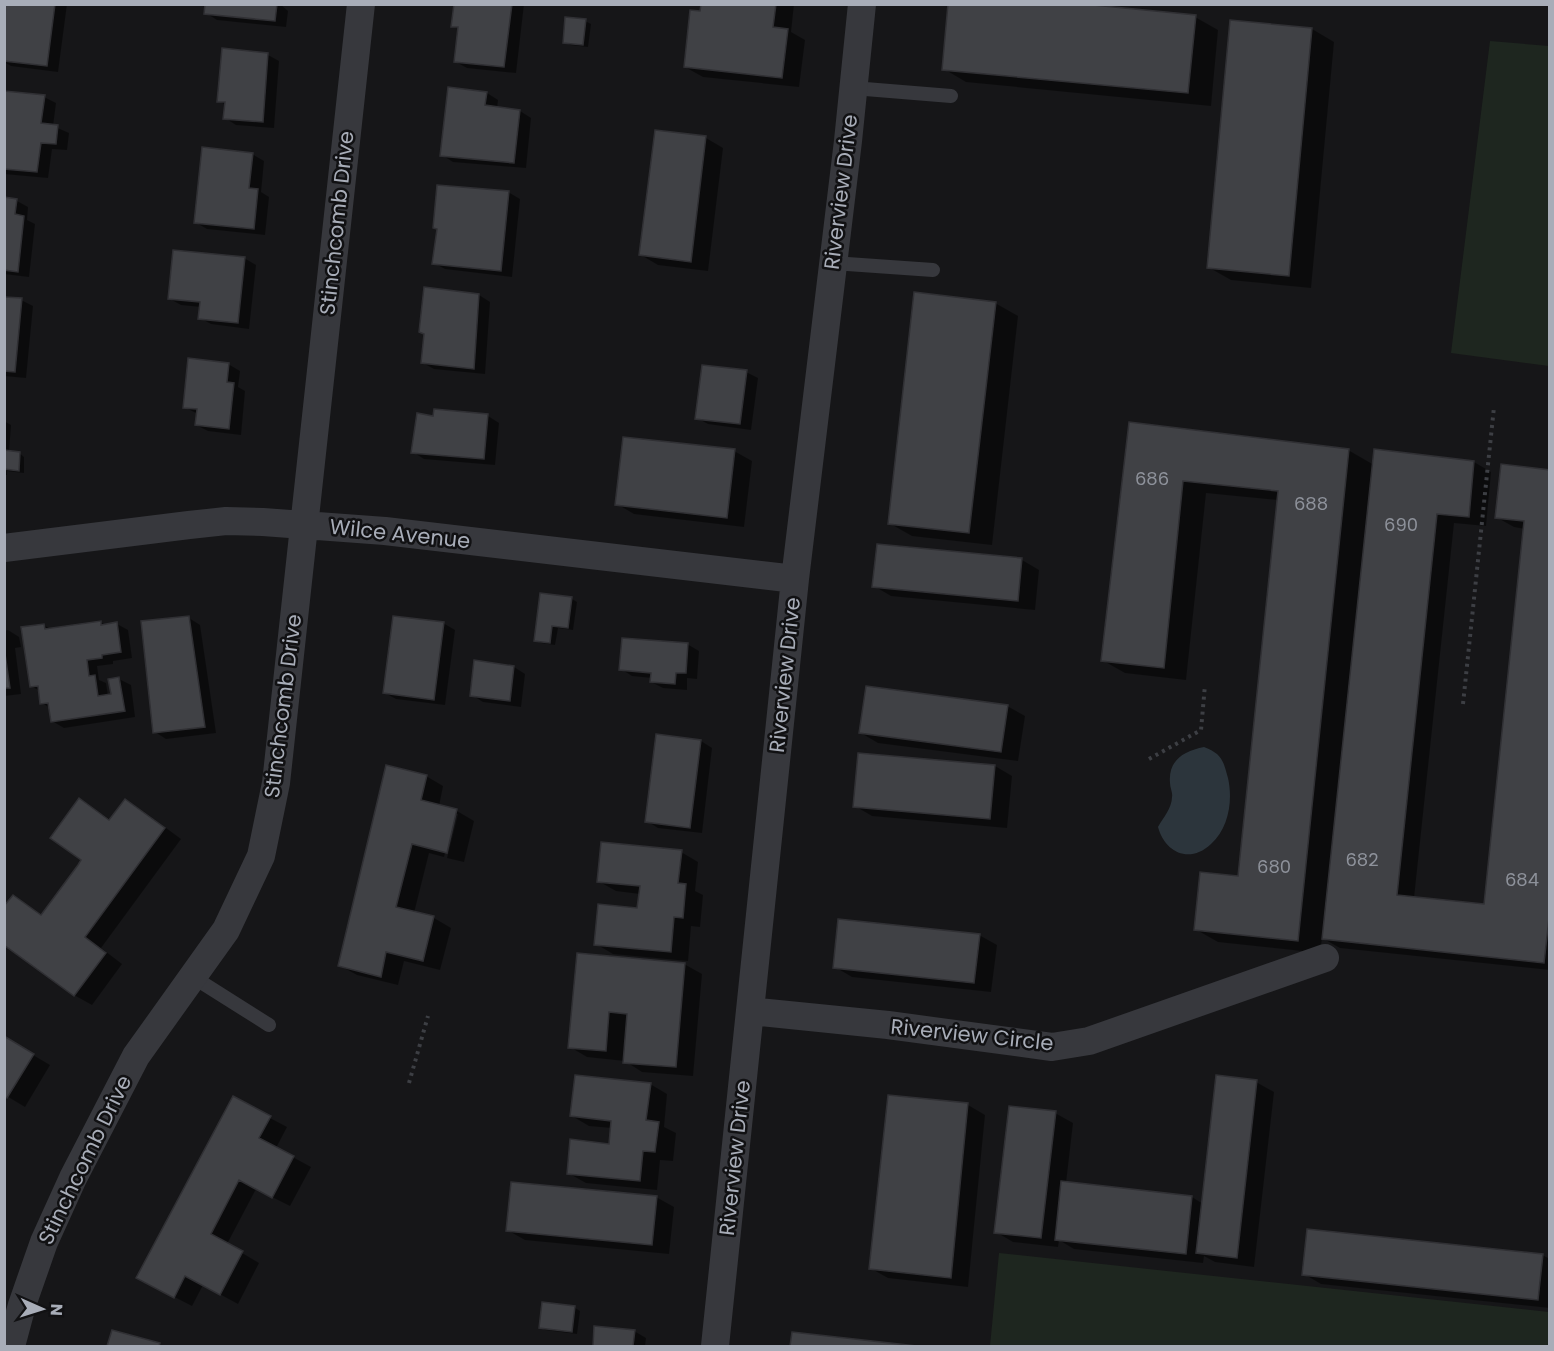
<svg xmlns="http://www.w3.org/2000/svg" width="1554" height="1351" font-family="Poppins,sans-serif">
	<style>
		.green { fill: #1e261f }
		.water { fill: #2c353c }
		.shadow { fill: #0007 }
		.building { fill: #404145; stroke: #303034; stroke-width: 1.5 }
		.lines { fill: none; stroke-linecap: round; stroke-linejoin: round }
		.path { stroke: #3d3f44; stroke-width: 4; stroke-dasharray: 3 4.5; stroke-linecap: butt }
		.service { stroke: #37383d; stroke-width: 14 }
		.minor { stroke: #37383d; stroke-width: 28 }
		.labels { text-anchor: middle; stroke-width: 5; stroke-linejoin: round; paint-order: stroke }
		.number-label { font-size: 18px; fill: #8e929b }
		.street-label { font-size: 21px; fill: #a8adb8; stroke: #111113 }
	</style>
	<rect width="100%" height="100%" fill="#161618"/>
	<path class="green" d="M1490 41 1549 46V366L1451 353Z
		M999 1253 1549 1312V1346H990Z"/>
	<path class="water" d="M1204 747C1222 754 1223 760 1228 778 1233 800 1229 828 1211 844 1190 864 1165 853 1158 827 1163 818 1172 808 1172 797 1173 793 1170 788 1170 783 1168 760 1184 751 1204 747Z"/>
	<path class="shadow" d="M4 4H67L58 72 11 66 4 62Z
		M207 4H280L288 11 286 27 217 20 206 13Z
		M455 4H524L516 73 467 68 456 62 460 30 453 26Z
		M703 4H794L791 32 805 40 799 87 703 77 685 67Z
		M1195 17 1218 30 1211 106 966 82 944 69Z
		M585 21 591 24 588 47 570 45 565 42Z
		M1312 29 1334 42 1311 288 1231 280 1208 267Z
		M224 50 268 55 279 61 274 128 236 125 225 118 226 105 219 101Z
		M4 93 44 97 56 103 53 126 69 133 67 150 52 149 48 178 4 174Z
		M487 93 498 100 497 108 520 111 531 118 526 168 453 162 442 155Z
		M656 131 706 138 723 148 708 271 658 265 641 255Z
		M252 154 264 161 261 192 269 197 265 235 207 229 195 222Z
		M508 192 520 199 512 277 445 269 434 263Z
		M4 199 17 201 28 207 27 220 35 224 29 277 4 274Z
		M244 258 256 265 249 329 211 324 200 318 201 307 181 305 170 299Z
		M479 295 490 302 485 374 434 369 423 363Z
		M4 298 21 300 33 306 26 378 4 376Z
		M995 303 1018 316 992 545 912 536 889 523Z
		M228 364 240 371 238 387 245 391 241 435 208 431 196 425 198 414 184 407Z
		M746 372 758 378 751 430 708 424 697 418Z
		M436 410 488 416 499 423 495 465 424 459 413 452 435 417Z
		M4 421 11 425 9 452 19 453 24 457V473L7 471V475H4Z
		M1130 424 1348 450 1374 465 1474 462 1491 472 1486 526 1454 523 1414 898 1485 906 1525 529 1514 527 1496 517 1550 471V970L1340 948 1322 938 1320 953 1218 942 1195 929 1240 878 1278 500 1206 493 1186 680 1125 673 1102 660Z
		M734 451 752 461 744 527 634 514 617 504Z
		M878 545 1022 560 1039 570 1035 610 891 596 874 586Z
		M572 599 577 602 573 630 558 628 555 645 541 643 536 640Z
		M189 618 200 625 216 733 166 739 155 732Z
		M100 622 106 625 117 624 128 630 132 658 113 661V664L97 666 99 680 106 683 108 696 112 695 119 679 131 685 135 717 64 728 52 721 50 708 42 703 40 691 31 686 43 625 51 629Z
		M443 623 455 630 445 705 396 699 385 693Z
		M8 630 19 637 21 647 15 648 21 694 4 696V631Z
		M687 644 699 651 697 679 687 678V690L663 688 651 682 652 678 632 676 621 669Z
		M514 667 525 674 521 707 483 702 472 695Z
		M1007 706 1025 716 1018 761 878 743 861 733Z
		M701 741 712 748 702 833 658 828 647 821Z
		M859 754 995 766 1012 776 1007 828 872 816 855 806Z
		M426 776 443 786 439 806 457 811 474 821 464 862 447 858 458 814H455L444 857 429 853 414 913 434 918 451 928 440 970 404 961 398 985 357 975 339 965Z
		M80 800 111 820 126 801 143 811 181 839 101 948 122 964 92 1005 74 995 13 897 42 915 83 860Z
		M681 852 698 862 695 891 703 895 700 927 691 926 688 961 613 954 596 944 639 910 640 894 616 891 598 881Z
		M979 935 997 945 991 992 852 977 835 967Z
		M578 955 684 964 702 974 693 1076 642 1072 625 1061 587 1057 570 1047Z
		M4 1038 50 1065 25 1107 5 1095Z
		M1256 1082 1274 1092 1254 1267 1215 1262 1204 1256 1203 1263 1074 1249 1059 1240 1058 1247 1013 1242 996 1232 1055 1113 1073 1123 1066 1183 1192 1197 1203 1204Z
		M650 1084 667 1094 664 1127 676 1133 673 1161 660 1160 657 1190 586 1183 568 1173 610 1145 612 1128 589 1126 572 1116Z
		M968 1105 985 1115 968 1287 888 1278 870 1268Z
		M270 1118 287 1127 276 1148 311 1167 290 1206 256 1189 227 1244 259 1263 238 1304 203 1285 192 1306 155 1287Z
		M656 1197 674 1207 669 1254 525 1240 507 1230Z
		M1542 1255 1550 1259V1308L1321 1284 1304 1274Z
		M575 1308 580 1311 577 1334 545 1330 540 1327Z
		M596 1328 634 1331 646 1338 645 1346H594Z
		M113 1332 159 1345 162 1346H109Z
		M793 1333 905 1346H791Z"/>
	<path class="building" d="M4 4H55L47 66 4 61Z
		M205 4H277L275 21 204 14Z
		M454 4H512L504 67 454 62 458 27H451Z
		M701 4H776L773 27 788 29 782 78 684 67 690 10 700 11Z
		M948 4H1083L1196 15 1188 93 942 70Z
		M565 17 586 19 583 45 563 43Z
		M1230 20 1312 28 1289 276 1207 268Z
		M222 48 268 53 263 122 223 119 225 102H217Z
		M448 87 487 92 485 105 520 110 514 163 440 156Z
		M4 91 45 95 41 123 58 125 56 144 41 143 37 172 4 169Z
		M655 130 706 136 691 262 639 255Z
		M202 147 253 153 249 188 258 189 254 229 194 223Z
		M437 185 509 191 501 271 432 264 437 229 433 228Z
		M4 197 17 199 15 214 24 216 18 272 4 270Z
		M173 250 245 257 238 323 198 319 200 302 168 299Z
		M424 287 479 294 474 369 421 363 424 334 419 332Z
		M914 292 996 302 969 533 888 524Z
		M4 297 22 298 15 372 4 371Z
		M188 358 229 363 227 382 234 383 229 429 195 425 197 409 183 408Z
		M702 365 747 370 740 424 695 419Z
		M434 409 488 414 484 459 411 453 417 413 433 416Z
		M1129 422 1349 449 1298 941 1194 930 1200 872 1238 876 1278 491 1183 481 1164 668 1101 661Z
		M623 437 735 449 727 518 615 505Z
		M1374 449 1474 461 1469 517 1437 514 1397 895 1484 904 1524 521 1495 518 1501 464 1550 470V909L1544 963 1322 939Z
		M4 450 20 452 19 471 4 469Z
		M877 544 1022 558 1018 601 872 587Z
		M540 593 572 597 568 628 552 626 550 643 534 641Z
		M189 616 205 727 153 733 141 621Z
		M393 616 444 622 434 700 383 693Z
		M101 621V625L117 622 121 652 102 655V658L87 660 89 676 95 675 98 696 111 694 108 679 119 677 125 711 51 722 48 703 40 704 38 686 30 687 21 627 44 624 45 629Z
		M622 638 688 643 686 673H676L675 684 650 682 651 673 619 670Z
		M4 647 10 688H4Z
		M474 660 514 666 510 701 470 696Z
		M866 686 1008 705 1001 752 859 733Z
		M656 734 701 740 690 828 645 822Z
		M858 753 995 765 990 819 853 807Z
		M386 765 427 775 421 800 457 809 447 853 412 844 396 907 434 916 423 961 386 952 381 977 338 966Z
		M79 798 109 820 125 799 165 828 85 937 106 953 74 996 4 945V906L13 895 41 915 78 865 81 860 50 838Z
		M601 842 682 850 678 883 686 884 683 918 674 917 671 952 594 945 598 904 637 908 640 886 597 882Z
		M838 919 980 934 974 983 833 968Z
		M577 953 685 963 676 1067 623 1063 627 1014 609 1012 606 1051 568 1048Z
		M4 1036 34 1054 7 1098 4 1096Z
		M575 1075 651 1083 646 1120 659 1122 655 1152 643 1151 640 1181 567 1174 570 1139 609 1144 611 1121 570 1116Z
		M1216 1075 1257 1080 1237 1258 1196 1253Z
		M888 1095 968 1103 951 1278 869 1269Z
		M233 1096 271 1116 259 1138 294 1156 272 1198 239 1180 211 1234 243 1251 220 1295 185 1276 174 1298 136 1278Z
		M1009 1106 1056 1111 1041 1238 994 1233Z
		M1061 1181 1192 1196 1186 1254 1055 1240Z
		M511 1182 657 1196 652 1245 506 1231Z
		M1307 1229 1543 1254 1538 1300 1302 1275Z
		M542 1302 575 1306 572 1332 539 1328Z
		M594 1326 635 1330 633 1346H593Z
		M112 1330 160 1343 159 1346H107Z
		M792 1332 917 1346H790Z"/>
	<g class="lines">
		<path class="path" d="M1463 704 1494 407
			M1149 759 1201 730 1205 685
			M409 1083 428 1016"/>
		<path class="service" d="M853 88 951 96
			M833 263 933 270
			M193 977 269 1025"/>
		<path class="minor" d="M4 548 189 525 226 521 263 522 385 531 795 579
			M750 1011 888 1025 1052 1047 1089 1041 1325 958
			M11 1346 22 1305 44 1242 73 1178 136 1056 226 930 261 856 276 783 361 4
			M715 1346 795 579 848 141 862 4"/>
	</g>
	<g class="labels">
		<g class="number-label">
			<text x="1152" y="485">686</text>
			<text x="1311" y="510">688</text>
			<text x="1401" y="531">690</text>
			<text x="1362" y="866">682</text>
			<text x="1274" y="873">680</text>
			<text x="1522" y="886">684</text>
		</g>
		<g class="street-label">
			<text transform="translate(841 192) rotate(-83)" y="7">Riverview Drive</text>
			<text transform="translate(337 223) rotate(-84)" y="7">Stinchcomb Drive</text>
			<text transform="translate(400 534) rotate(6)" y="7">Wilce Avenue</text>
			<text transform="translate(785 675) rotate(-84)" y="7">Riverview Drive</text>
			<text transform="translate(283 706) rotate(-83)" y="7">Stinchcomb Drive</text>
			<text transform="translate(972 1035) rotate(6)" y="7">Riverview Circle</text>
			<text transform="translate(735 1158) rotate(-84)" y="7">Riverview Drive</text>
			<text transform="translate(85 1160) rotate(-64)" y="7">Stinchcomb Drive</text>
		</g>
	</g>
	<rect width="1554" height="1351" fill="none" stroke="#a8adb8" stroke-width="12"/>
	<g transform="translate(42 1309) rotate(93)" stroke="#111113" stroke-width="4.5" paint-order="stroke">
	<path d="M0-4.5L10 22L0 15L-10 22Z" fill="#a8adb8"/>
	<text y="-9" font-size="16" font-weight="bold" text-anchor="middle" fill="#a8adb8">N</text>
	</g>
</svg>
